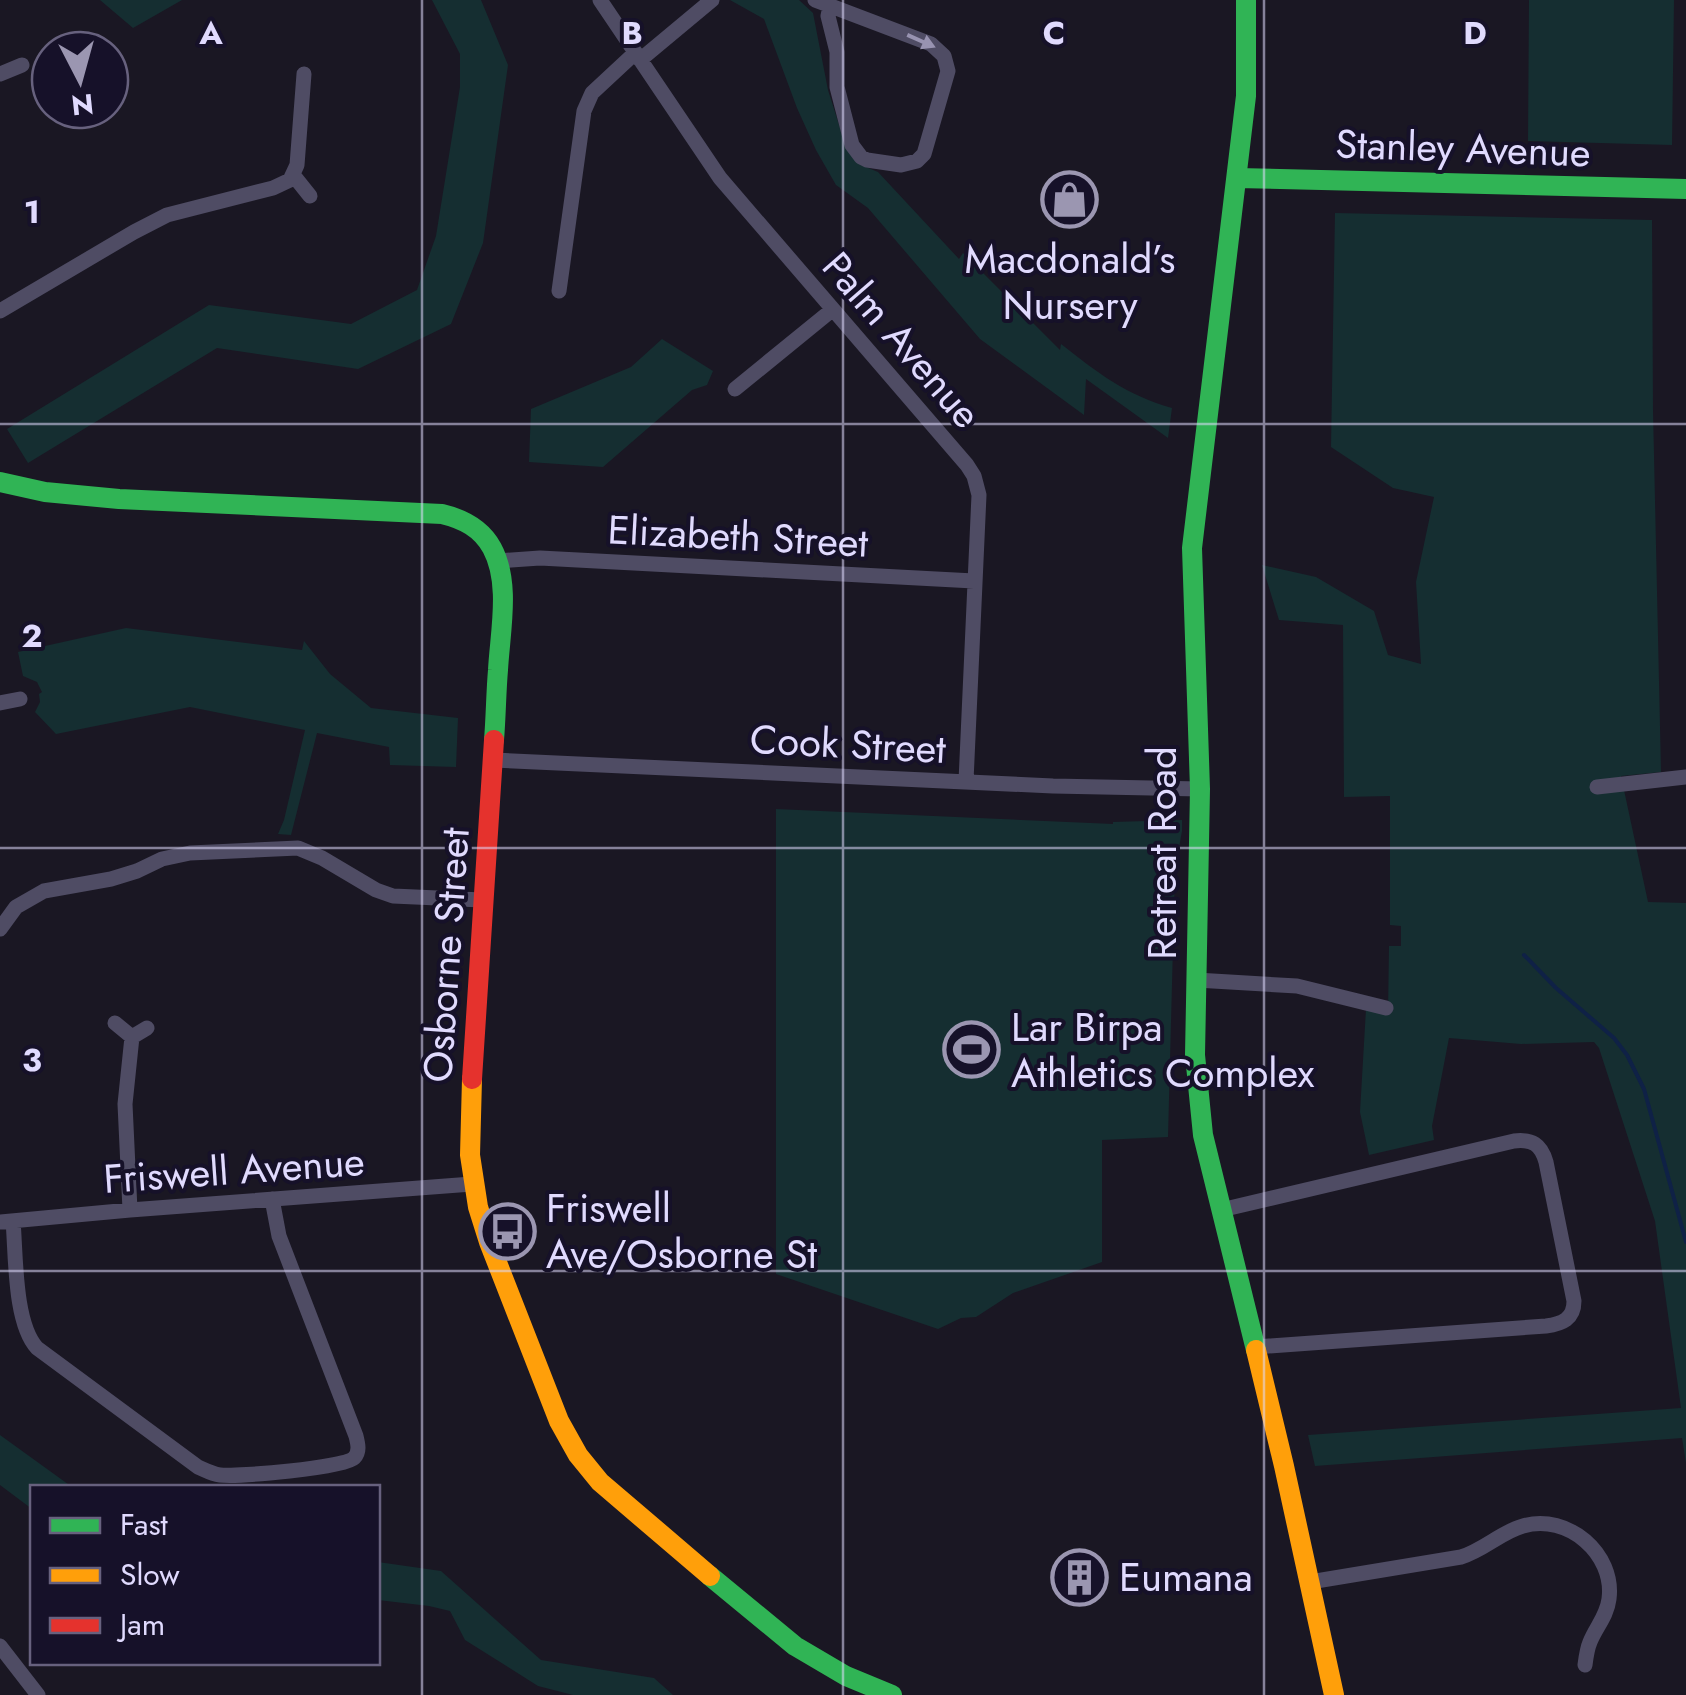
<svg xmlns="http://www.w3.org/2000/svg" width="1686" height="1695" font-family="Jost,sans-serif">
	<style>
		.green { fill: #152e31 }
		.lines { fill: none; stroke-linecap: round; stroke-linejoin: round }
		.stream { stroke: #0f2146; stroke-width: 4 }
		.street { stroke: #4f4c64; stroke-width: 15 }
		.fast { stroke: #30b455; stroke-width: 20 }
		.slow { stroke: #ff9f0a; stroke-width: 20 }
		.jam { stroke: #e5322d; stroke-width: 20 }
		.oneway { fill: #9893b1 }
		.grid { fill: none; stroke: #e0dafe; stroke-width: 2.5; stroke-opacity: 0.55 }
		.labels { text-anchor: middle; stroke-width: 8; stroke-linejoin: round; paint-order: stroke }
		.street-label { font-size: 40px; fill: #e0dafe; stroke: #161129 }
		.poi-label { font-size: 40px; fill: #e0dafe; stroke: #161129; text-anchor: start }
		.grid-label { font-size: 32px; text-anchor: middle; font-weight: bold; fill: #e0dafe; stroke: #161129; stroke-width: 8; stroke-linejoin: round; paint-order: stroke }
	</style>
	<rect width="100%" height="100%" fill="#1a1723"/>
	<path class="green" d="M100 0H182L133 28Z
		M432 0H481L508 65 483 243 451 324 358 369 217 348 28 463 7 429 209 305 351 324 417 290 436 236 460 87V54Z
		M730 0H799L813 13 828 90 847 150 861 165 878 172 959 259 963 253 1060 350 1061 344C1098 373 1126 395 1172 408L1168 438 1086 379 1084 415 980 339 868 208 836 185 816 150 797 108 764 19Z
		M1529 0H1674L1672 145 1528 141Z
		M1335 213 1652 220 1653 410 1661 772 1621 776 1648 902 1686 903V1463L1682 1438 1315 1466 1308 1435 1681 1408 1655 1221 1599 1048 1594 1042 1521 1044 1449 1038 1432 1126 1434 1140 1369 1155 1360 1112 1366 1009 1388 1015 1389 946H1401V926L1390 925V796L1344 797 1343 625 1279 620 1262 565 1316 577 1374 611 1388 655 1421 664 1416 582 1434 497 1393 488 1331 447Z
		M662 339 713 371 707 385 692 390 603 467 529 462 531 409 631 367Z
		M126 628 302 650 304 641 330 674 371 708 458 718 456 767 390 765 389 747 317 733 291 835 278 834 284 820 305 730 190 707 56 734 35 712 40 702 39 694 42 692 37 682 23 676 18 652Z
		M776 809 1113 824V822L1182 820V831L1175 870 1168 1137 1102 1140V1262L1013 1293 976 1317 961 1318 938 1329 776 1274Z
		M0 1435 72 1487 32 1488V1509L0 1485Z
		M378 1562 441 1571 541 1660 654 1678 673 1695H573L538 1686 465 1640 450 1611 429 1606 378 1600Z"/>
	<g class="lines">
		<path class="stream" d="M1524 955 1556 988 1614 1038 1627 1055 1644 1089 1686 1242"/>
		<path class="street" d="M600 0 720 178 967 465 974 476 979 495 966 781
			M815 0 931 44 944 56 948 71 924 154 917 161 901 165 867 160 861 157 852 145 837 87V52L828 16 830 7
			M640 60 712 0
			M0 74 22 65
			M294 176 310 196
			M559 291 584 111 592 93 635 53
			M0 311 134 232 167 215 273 188 290 180 297 165 304 74
			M735 389 832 310
			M497 561 540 558 974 581
			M0 703 20 699
			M494 760 1053 786 1200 789
			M1597 787 1686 777
			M0 929 16 907 44 891 111 879 137 871 162 859 190 853 298 848 322 858 376 890 393 896 482 900
			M1196 980 1297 986 1386 1008
			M115 1023 132 1037 147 1028
			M130 1210 125 1104 132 1037
			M1221 1210 1514 1141C1532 1139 1541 1144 1546 1162L1574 1301C1574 1319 1562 1324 1546 1326L1255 1347
			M13 1221C16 1255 14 1323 37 1348L198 1467C205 1470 212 1474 220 1475 237 1477 344 1468 354 1458 360 1452 358 1444 356 1436L279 1236 272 1199
			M0 1222 130 1210 472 1184
			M1310 1582 1461 1557C1484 1550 1501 1532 1523 1526 1568 1513 1615 1554 1609 1599 1607 1616 1596 1627 1590 1642 1587 1649 1586 1657 1585 1665
			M0 1646 38 1695"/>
		<path class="fast" d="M1246 0V96L1192 548 1200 789 1195 1055 1203 1135 1256 1350
			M1237 178 1686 189
			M0 482 45 492 119 499 442 514C463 519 481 528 492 548 511 583 500 632 498 670 496 693 496 716 494 740
			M710 1576 795 1646 846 1676 892 1695"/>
		<path class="slow" d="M472 1079 470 1155 478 1207 489 1242 559 1421 578 1455 600 1482 710 1576
			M1256 1350 1284 1466 1334 1695"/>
		<path class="jam" d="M472 1079 494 740"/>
	</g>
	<defs><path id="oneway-solid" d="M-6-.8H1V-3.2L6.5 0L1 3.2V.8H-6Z" transform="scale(2.5)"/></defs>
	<use class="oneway" href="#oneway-solid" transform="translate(921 41) rotate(24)"/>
	<path class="grid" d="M422 0V1695M843 0V1695M1264 0V1695M0 424H1686M0 848H1686M0 1271H1686"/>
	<defs>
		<symbol id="shop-ring" viewBox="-11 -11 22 22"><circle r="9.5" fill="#161129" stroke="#9b96b1" stroke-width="1.5"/><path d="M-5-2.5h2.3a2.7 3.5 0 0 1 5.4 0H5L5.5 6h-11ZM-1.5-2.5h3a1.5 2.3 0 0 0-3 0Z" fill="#9b96b1"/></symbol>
		<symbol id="stadium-ring" viewBox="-11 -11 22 22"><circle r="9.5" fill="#161129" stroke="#9b96b1" stroke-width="1.5"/><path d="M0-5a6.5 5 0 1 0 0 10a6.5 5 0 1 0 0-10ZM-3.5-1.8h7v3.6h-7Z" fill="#9b96b1"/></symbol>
		<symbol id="bus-ring" viewBox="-11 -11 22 22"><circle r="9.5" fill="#161129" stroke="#9b96b1" stroke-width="1.5"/><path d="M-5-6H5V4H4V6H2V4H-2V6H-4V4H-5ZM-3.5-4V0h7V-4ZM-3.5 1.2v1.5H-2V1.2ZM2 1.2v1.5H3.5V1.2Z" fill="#9b96b1"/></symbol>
		<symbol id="building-ring" viewBox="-11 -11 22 22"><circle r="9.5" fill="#161129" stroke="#9b96b1" stroke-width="1.5"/><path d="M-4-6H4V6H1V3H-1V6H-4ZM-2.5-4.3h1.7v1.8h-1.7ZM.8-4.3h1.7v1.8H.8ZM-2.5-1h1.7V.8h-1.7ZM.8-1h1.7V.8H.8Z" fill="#9b96b1"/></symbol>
	</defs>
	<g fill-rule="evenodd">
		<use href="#shop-ring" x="1038" y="168" width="63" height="63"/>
		<use href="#stadium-ring" x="940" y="1018" width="63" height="63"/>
		<use href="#bus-ring" x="476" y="1200" width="63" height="63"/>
		<use href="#building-ring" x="1048" y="1546" width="63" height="63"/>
	</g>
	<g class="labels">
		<g class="street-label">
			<text transform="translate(1463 148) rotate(2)" y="14">Stanley Avenue</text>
			<text transform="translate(902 340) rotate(49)" y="14">Palm Avenue</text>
			<text transform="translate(738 536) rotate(3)" y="14">Elizabeth Street</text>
			<text transform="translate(848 744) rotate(3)" y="14">Cook Street</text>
			<text transform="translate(1162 853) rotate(-90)" y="14">Retreat Road</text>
			<text transform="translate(446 955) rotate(-86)" y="14">Osborne Street</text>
			<text transform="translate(234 1170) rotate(-4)" y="14">Friswell Avenue</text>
		</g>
		<g class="poi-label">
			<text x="1070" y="273" text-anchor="middle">Macdonald’s<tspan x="1070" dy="46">Nursery</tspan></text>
			<text x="1011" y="1041">Lar Birpa<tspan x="1011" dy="46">Athletics Complex</tspan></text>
			<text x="546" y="1222">Friswell<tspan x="546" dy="46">Ave/Osborne St</tspan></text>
			<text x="1119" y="1591">Eumana</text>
		</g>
	</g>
	<g class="grid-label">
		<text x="211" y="44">A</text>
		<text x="632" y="44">B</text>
		<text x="1054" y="44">C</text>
		<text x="1475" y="44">D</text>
		<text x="32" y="223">1</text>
		<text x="32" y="647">2</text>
		<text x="32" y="1071">3</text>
	</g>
	<rect x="30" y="1485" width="350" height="180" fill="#161129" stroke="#67617e" stroke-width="2.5"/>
	<rect x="50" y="1518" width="50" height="15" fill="#30b455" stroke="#67617e" stroke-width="2.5"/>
	<text x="120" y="1535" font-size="30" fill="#e0dafe">Fast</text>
	<rect x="50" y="1568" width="50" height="15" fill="#ff9f0a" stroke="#67617e" stroke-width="2.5"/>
	<text x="120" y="1585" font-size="30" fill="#e0dafe">Slow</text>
	<rect x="50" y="1618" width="50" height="15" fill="#e5322d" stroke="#67617e" stroke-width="2.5"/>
	<text x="120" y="1635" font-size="30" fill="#e0dafe">Jam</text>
	<g transform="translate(80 80) rotate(174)"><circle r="48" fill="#161129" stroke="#67617e" stroke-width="2.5"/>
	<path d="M0-8L18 38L0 25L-18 38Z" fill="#9b96b1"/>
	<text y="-15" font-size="28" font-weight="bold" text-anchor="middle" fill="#e0dafe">N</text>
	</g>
</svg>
